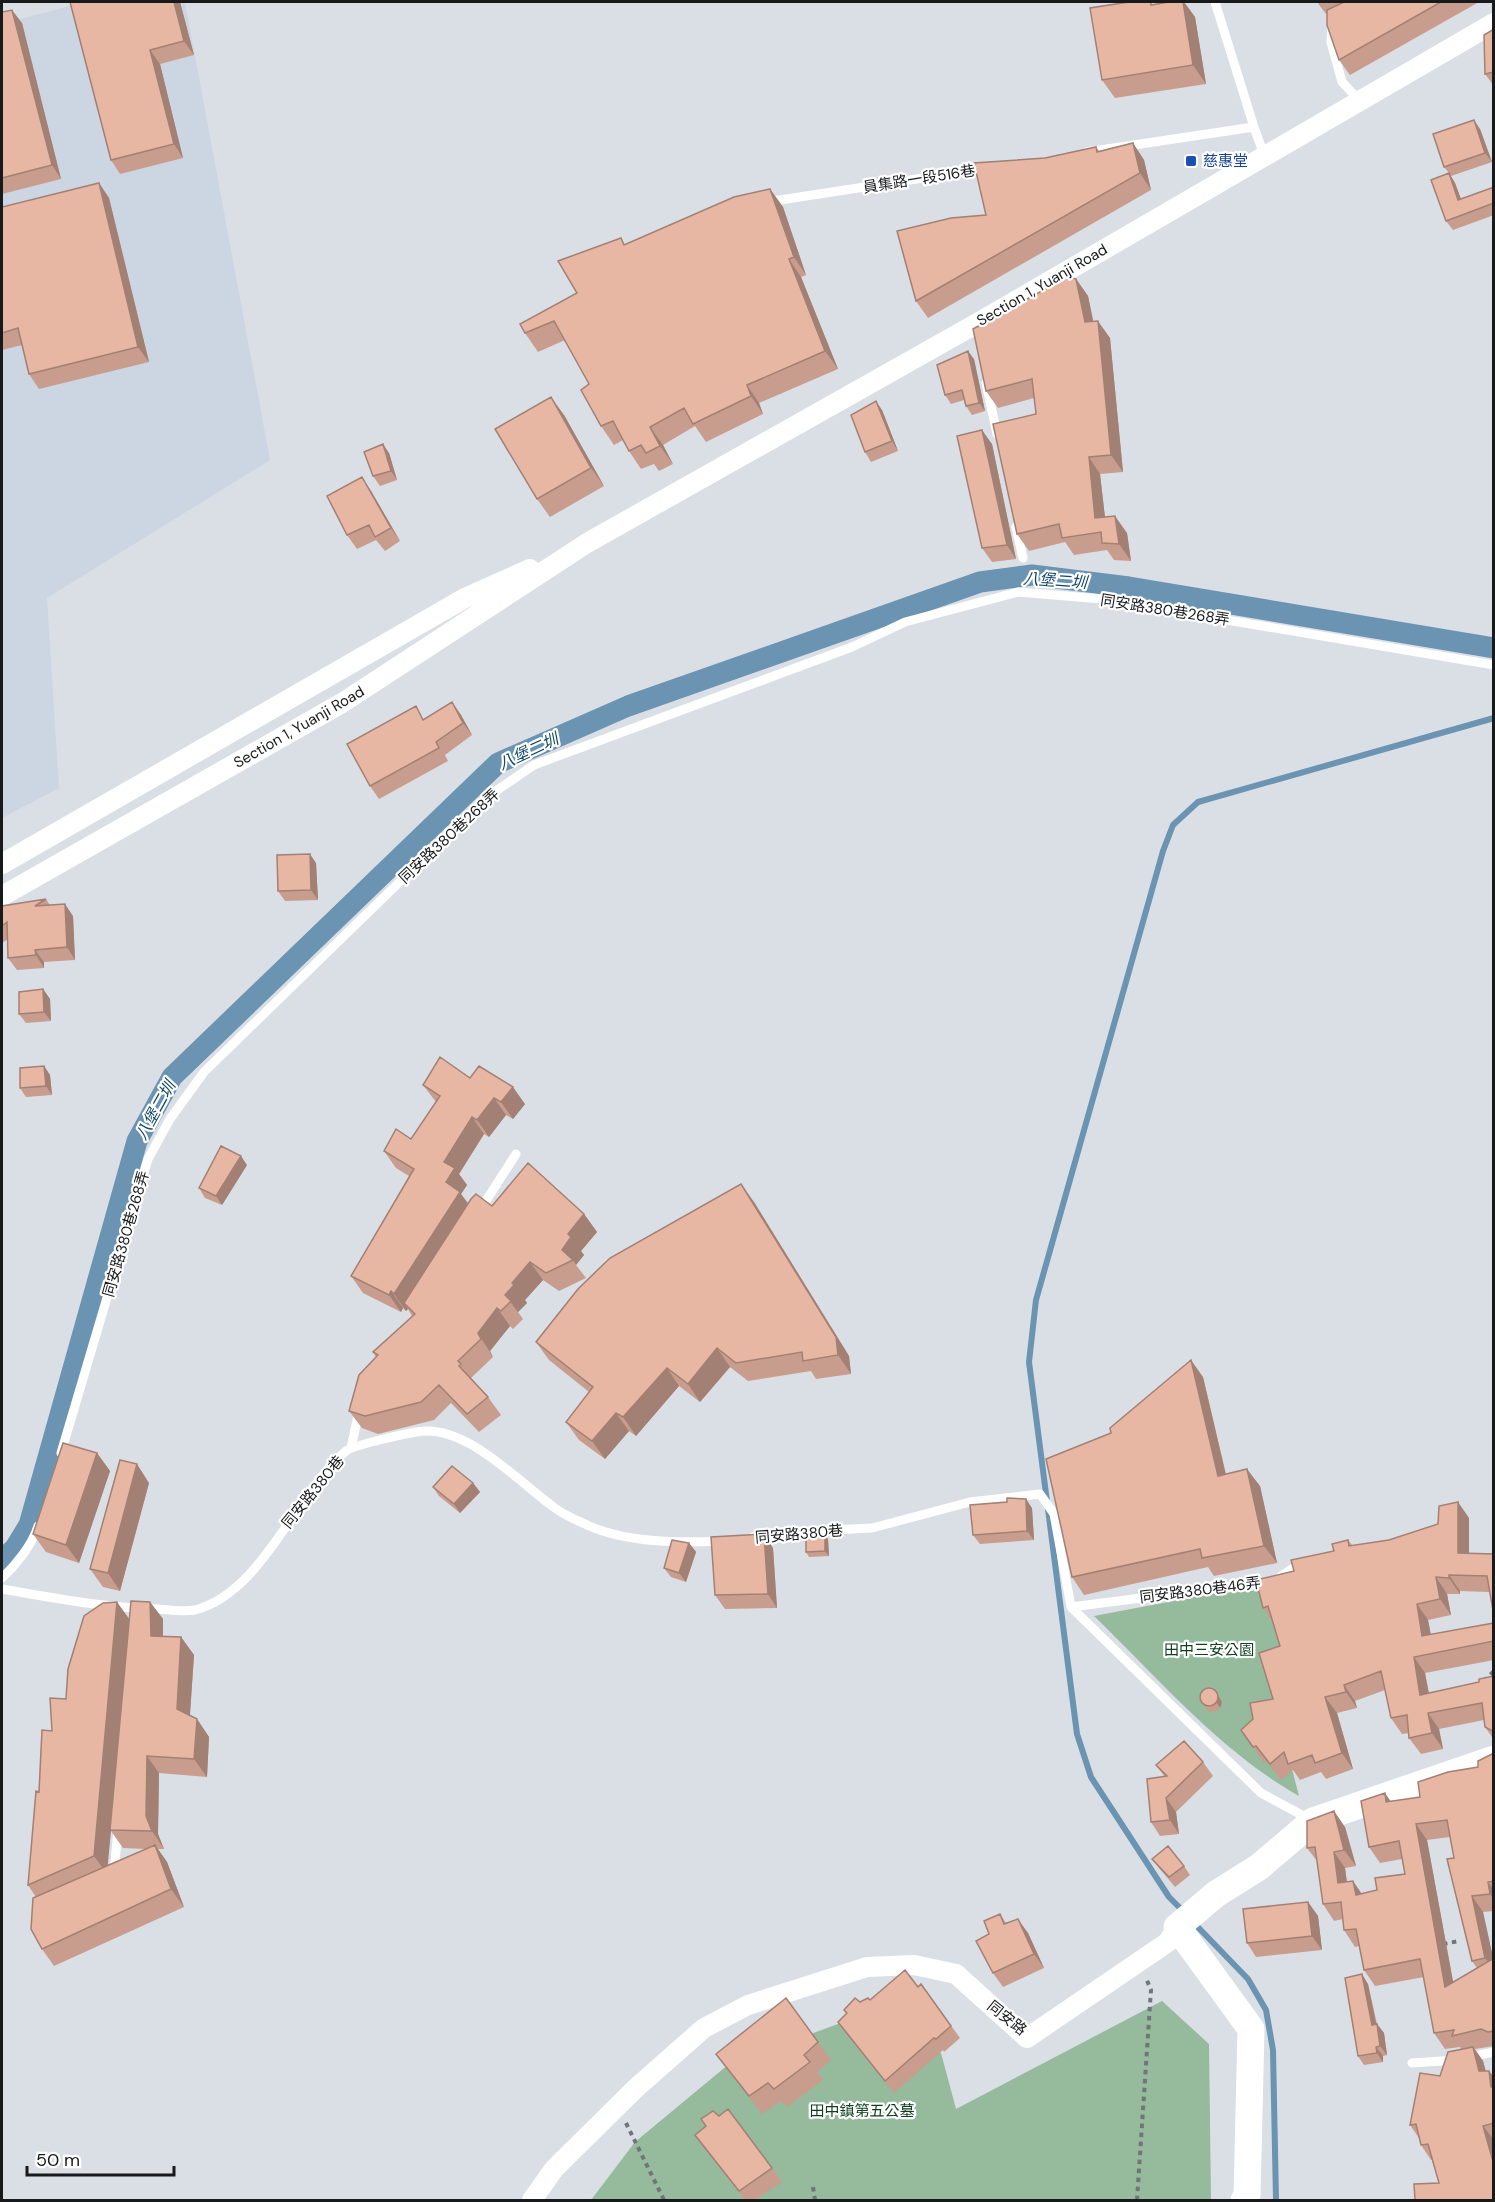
<svg xmlns="http://www.w3.org/2000/svg" width="1495" height="2202" font-family="'DM Sans','Noto Sans TC',sans-serif">
	<style>
		.built { fill: #ccd5e2 }
		.green { fill: #95ba9c }
		.lines { fill: none; stroke-linecap: round; stroke-linejoin: round }
		.stream { stroke: #6a94b1; stroke-width: 6 }
		.canal { stroke: #6a94b1; stroke-width: 21 }
		.path { stroke: #717579; stroke-width: 4; stroke-dasharray: 4.5 4.5; stroke-linecap: butt }
		.lane { stroke: #fff; stroke-width: 9 }
		.street { stroke: #fff; stroke-width: 20 }
		.secondary { stroke: #fff; stroke-width: 27 }
		.wall { fill: #c89d8d; fill-rule: evenodd }
		.shaded-wall { fill: #a28073 }
		.building { fill: #e8b7a4; stroke: #a28073; stroke-width: 1.5 }
		.transit-dot { fill: #1a4fb4; stroke: #fff; stroke-width: 2 }
		.labels { text-anchor: middle; stroke-width: 4.5; stroke-linejoin: round; paint-order: stroke }
		.transit-label { font-size: 15px; fill: #164399; stroke: #fff; text-anchor: start }
		.street-label { font-size: 15px; fill: #17191b; stroke: #fff }
		.park-label { font-size: 15px; fill: #114020; stroke: #fff }
		.water-label { font-size: 16px; font-style: italic; fill: #134866; stroke: #fff }
	</style>
	<rect width="100%" height="100%" fill="#dadfe6"/>
	<path class="built" d="M84 2H185L270 460 47 598 59 788 2 818V24Z"/>
	<path class="green" d="M1262 1590 1310 1646 1264 1661 1299 1796C1222 1753 1158 1678 1094 1616L1210 1594Z
		M1162 2001 1209 2044 1211 2200H591L635 2142 729 2064 876 2010 941 2053 956 2109Z"/>
	<g class="lines">
		<path class="stream" d="M1183 1911 1169 1897 1091 1777 1077 1734 1029 1362 1036 1300 1163 851 1173 825 1198 802 1494 718
			M1192 1921 1248 1979 1266 2010 1273 2050 1276 2200"/>
		<path class="canal" d="M2 1560 15 1548 29 1525 137 1141 172 1077 498 763 628 706 980 582 1032 575 1129 587 1494 648"/>
		<path class="path" d="M1484 1681 1494 1671
			M1443 1944 1459 1941
			M626 2123 664 2200
			M813 2187 815 2200
			M1137 2200 1151 1990 1146 1978"/>
		<path class="lane" d="M1215 2 1254 127
			M1332 26 1331 42 1342 82 1358 99
			M1087 152 1254 127 1264 155
			M767 202 988 168
			M986 383 997 434
			M1016 527 1023 558
			M480 1210 516 1154
			M351 1448 359 1411
			M61 1453 148 1159 170 1119 204 1072 487 797 534 765 852 647 905 622 1018 592 1102 599 1494 665
			M753 1537 775 1533 872 1528 970 1502 1040 1494 1054 1514 1071 1607 1261 1793 1311 1820
			M2 1578C16 1565 32 1545 38 1526
			M2 1589C54 1598 105 1608 159 1609 170 1610 185 1612 195 1610 263 1592 295 1494 346 1451 353 1445 405 1434 416 1432 465 1422 518 1482 555 1508 564 1515 576 1520 587 1525 626 1543 679 1543 721 1541
			M1071 1607 1274 1581 1302 1562
			M114 1873 118 1830
			M1469 2057 1494 2052
			M1412 2063 1456 2060"/>
		<path class="street" d="M2 864 465 598 530 569
			M2 896 342 703 587 543 974 325 1494 23
			M532 2200 554 2169 636 2088 704 2028 748 2005 867 1967 914 1965 956 1974 1027 2038 1168 1942 1177 1927"/>
		<path class="secondary" d="M1244 2200 1247 2196 1251 2029 1177 1927 1216 1894 1259 1867 1313 1821 1494 1759"/>
	</g>
	<path class="wall" d="M70 2H180L194 55 160 64 183 158 120 174 111 160Z
		M1169 2H1184L1195 17 1206 84 1115 98 1102 80 1155 4Z
		M1317 2H1479L1350 75 1339 60 1327 13 1326 14Z
		M2 12 22 23 61 179 2 194Z
		M1494 29V86L1485 74Z
		M1480 129 1492 162 1451 176 1455 183 1461 199 1494 187V215L1453 230 1446 221 1449 173 1444 167Z
		M1133 143 1144 160 1151 190 928 318 916 301 986 215 1045 158 1096 147 1099 151Z
		M99 183 109 198 149 362 39 389 29 374 22 345 2 350V207Z
		M770 189 783 207 806 275 801 277 838 369 759 403 763 414 706 442 695 426 663 445 673 464 659 471 654 464 641 469 629 451 623 440 614 445 601 426 589 384 565 340 538 352 525 333 577 293Z
		M1076 279 1088 296 1093 321 1110 338 1123 472 1100 474 1105 517 1127 533 1131 561 1114 560 1107 550 1074 555 1065 542 1029 551 1017 534 1036 414 1034 398 998 408 986 391Z
		M974 359 985 411 972 415 966 406 964 400 951 404 945 395Z
		M882 410 898 451 871 462 865 452Z
		M564 415 604 486 550 517 537 499Z
		M992 444 1016 559 992 562 982 548Z
		M389 453 397 480 380 486 373 476Z
		M371 491 400 541 385 551 376 540 357 549 347 535Z
		M452 702 461 715 472 735 445 755 448 761 379 799 370 786 425 719Z
		M316 863 318 900 285 901 278 891Z
		M46 899 50 905 73 916 75 960 44 962V968L17 970 8 958V939L2 943V906Z
		M43 989 50 999 51 1021 26 1023 19 1014Z
		M44 1066 50 1075 52 1095 26 1097 20 1088Z
		M470 1078 525 1104 513 1119 506 1115 489 1137 484 1134 459 1174 467 1185 461 1194 468 1203 584 1214 597 1232 581 1251 584 1255 576 1265 586 1278 559 1291 543 1280 525 1300 527 1303 518 1312 523 1319 513 1329 510 1326 490 1351 493 1357 471 1378 488 1397 501 1415 479 1432 451 1403 434 1420 378 1434 362 1428 349 1411 376 1357 373 1352 412 1316 408 1309 406 1311 403 1308 401 1312 363 1293 351 1276 409 1176 396 1168 384 1151 411 1139 436 1102 423 1085Z
		M247 1165 222 1205 205 1198 199 1188Z
		M754 1202 849 1356 851 1374 816 1379 811 1371 748 1381 730 1367 700 1402 679 1386 636 1436 629 1431 605 1459 579 1440 566 1422 589 1392 549 1360 536 1342Z
		M1203 1377 1226 1474 1260 1486 1277 1563 1214 1576 1208 1567 1084 1595 1072 1577 1111 1433Z
		M97 1453 110 1471 79 1563 46 1552 33 1534Z
		M149 1483 120 1591 103 1587 90 1569Z
		M473 1483 480 1492 460 1513 439 1496 433 1487Z
		M1007 1502 1032 1508 1034 1540 980 1544 973 1535Z
		M1469 1518V1553L1494 1554 1489 1592 1460 1591V1594H1447L1451 1615 1428 1620 1431 1635 1494 1623V1660L1425 1673 1429 1693 1479 1682 1494 1676V1740L1485 1727 1484 1720 1439 1729 1443 1749 1421 1754 1409 1738V1733L1402 1734 1391 1718 1385 1690 1355 1701 1357 1708 1337 1713 1353 1769 1326 1779 1321 1772 1300 1780 1293 1770 1281 1780 1267 1762 1264 1763 1241 1730 1273 1699 1280 1646 1273 1622 1263 1608 1294 1571 1334 1551 1348 1540 1353 1546 1389 1540Z
		M825 1535 828 1539 829 1556 809 1557 806 1552Z
		M689 1543 696 1552 686 1582 671 1577 664 1568Z
		M773 1548 777 1608 725 1609 715 1595Z
		M150 1602 163 1619V1636L181 1637 194 1655 190 1716 197 1719 209 1737 207 1777 159 1773 158 1834 164 1849H158L167 1862 184 1907 54 1966 42 1949 36 1897 28 1885 39 1792 52 1731 66 1699ZM111 1831 123 1848 146 1849 107 1865Z
		M1214 1689 1222 1702 1220 1708 1214 1712 1208 1711 1199 1699Z
		M1494 1753V1911L1483 1912 1493 1958H1494V2046L1475 2049 1483 2061 1486 2071H1489L1494 2077V2200L1439 2183 1432 2160H1431L1421 2145 1419 2138 1410 2125 1440 2076 1461 2049 1460 2047 1445 2049 1434 2033 1424 1977 1375 1986 1364 1970 1359 1946 1355 1947 1344 1930 1343 1919 1334 1921 1323 1904 1317 1861 1307 1848 1345 1827 1356 1866 1345 1868 1347 1882 1361 1894 1377 1890 1405 1874 1402 1859 1380 1863 1369 1847 1391 1801 1420 1797 1478 1767ZM1450 1837 1472 1961 1477 1968 1453 1982 1427 1840Z
		M1203 1762 1213 1776 1176 1812 1179 1834 1160 1836 1151 1822 1165 1777 1156 1765Z
		M1152 1859 1184 1866 1190 1875 1175 1887 1159 1868Z
		M1308 1902 1318 1916 1322 1950 1256 1957 1247 1943Z
		M1000 1914 1006 1923 1028 1933 1044 1968 1003 1987 993 1973 989 1934Z
		M921 1984 960 2038 944 2052 943 2050 894 2093 847 2034 838 2022 846 2014 844 2010 860 2002 918 1987Z
		M1368 1984 1377 2024 1384 2033 1387 2055 1383 2056V2062L1364 2065 1358 2056Z
		M818 2042 831 2060 817 2072 823 2080 787 2107 781 2101 762 2114 729 2072 716 2054Z
		M695 2135 772 2168 782 2182 755 2200H745Z"/>
	<path class="shaded-wall" d="M174 2H180L194 55 184 41Z
		M1183 2H1184L1195 17 1206 84 1193 65Z
		M12 10 22 23 61 179 52 165Z
		M150 50 160 64 183 158 174 144Z
		M1474 120 1480 129 1492 162 1485 153Z
		M1133 143 1144 160 1151 190 1140 173Z
		M1449 173 1455 183 1465 210 1458 200Z
		M99 183 109 198 149 362 138 347Z
		M770 189 783 207 806 275 794 257Z
		M789 259 801 277 838 369 825 351Z
		M1076 279 1088 296 1097 339 1085 322Z
		M1098 321 1110 338 1123 472 1111 455Z
		M968 351 974 359 985 411 979 403Z
		M747 385 759 403 763 414 751 396Z
		M551 397 564 415 604 486 591 468Z
		M876 401 882 410 898 451 892 441Z
		M650 427 663 445 673 464 660 446Z
		M982 430 992 444 1016 559 1007 545Z
		M383 444 389 453 397 480 391 471Z
		M1089 457 1100 474 1107 535 1095 518Z
		M362 477 371 491 400 541 391 528Z
		M1115 516 1127 533 1131 561 1119 544Z
		M452 702 461 715 472 735 463 723Z
		M310 854 316 863 318 900 311 890Z
		M65 904 73 916 75 960 67 947Z
		M35 950 44 962V968L36 955Z
		M43 989 50 999 51 1021 44 1012Z
		M44 1066 50 1075 52 1095 46 1086Z
		M513 1087 525 1104 513 1119 501 1102Z
		M494 1098 506 1115 489 1137 477 1120Z
		M472 1117 484 1134 459 1174 467 1185 461 1194 472 1209 404 1303 408 1309 406 1311 394 1294 446 1182 444 1162Z
		M241 1156 247 1165 222 1205 216 1196Z
		M741 1184 754 1202 849 1356 851 1374 838 1355Z
		M584 1214 597 1232 581 1251 584 1255 576 1265 573 1260 562 1250 568 1234Z
		M530 1262 543 1280 525 1300 527 1303 518 1312 505 1295 512 1283Z
		M391 1291 403 1308 401 1312 389 1295Z
		M497 1308 510 1326 490 1351 493 1357 478 1333Z
		M717 1348 730 1367 700 1402 688 1384Z
		M1191 1360 1203 1377 1230 1493 1218 1476Z
		M667 1368 679 1386 636 1436 623 1417Z
		M616 1413 629 1431 605 1459 592 1441Z
		M97 1453 110 1471 79 1563 66 1545Z
		M137 1464 149 1483 120 1591 108 1573Z
		M1247 1469 1260 1486 1277 1563 1264 1546Z
		M473 1483 480 1492 460 1513 454 1504Z
		M1026 1499 1032 1508 1034 1540 1027 1531Z
		M1458 1502 1469 1518V1569L1458 1553Z
		M764 1534 773 1548 777 1608 768 1594Z
		M825 1535 828 1539 829 1556 825 1551Z
		M689 1543 696 1552 686 1582 679 1573Z
		M1449 1575 1460 1591V1594L1449 1578Z
		M1436 1577 1447 1594 1451 1615 1440 1599Z
		M117 1602 130 1620 107 1874 94 1856Z
		M150 1602 163 1619V1654L151 1636Z
		M1417 1604 1428 1620 1434 1652 1422 1636Z
		M181 1637 194 1655 189 1727 177 1709Z
		M1414 1657 1425 1673 1432 1711 1420 1695Z
		M1344 1685 1355 1701 1357 1708 1346 1692Z
		M1214 1689 1222 1702 1220 1708 1217 1703Z
		M1325 1697 1337 1713 1353 1769 1342 1753Z
		M1428 1713 1439 1729 1443 1749 1432 1733Z
		M197 1719 209 1737 207 1777 194 1759Z
		M147 1756 159 1773 158 1834 164 1849 152 1831 146 1816Z
		M1385 1793 1396 1809 1386 1802Z
		M1166 1798 1176 1812 1179 1834 1170 1820Z
		M1334 1811 1345 1827 1356 1866 1344 1850Z
		M1416 1824 1427 1840 1457 2003 1445 1987Z
		M155 1845 167 1862 184 1907 171 1889Z
		M1334 1852 1345 1868 1349 1899 1338 1883Z
		M1353 1881 1364 1897 1356 1895Z
		M1488 1882 1494 1890V1900L1490 1894Z
		M1472 1896 1483 1912 1494 1962V1970L1485 1958Z
		M1308 1902 1318 1916 1322 1950 1312 1936Z
		M1018 1919 1028 1933 1044 1968 1034 1954Z
		M1362 1974 1368 1984 1378 2033 1377 2024 1384 2033 1387 2055 1380 2046 1372 2025Z
		M1376 2047 1383 2056V2062L1377 2053Z
		M1473 2047 1483 2061 1489 2085 1479 2071Z
		M1489 2071 1494 2077V2091L1491 2087Z
		M1483 2126 1494 2140V2165Z"/>
	<path class="building" d="M70 2H174L184 41 150 50 174 144 111 160Z
		M1129 2H1151V5L1169 2H1183L1193 65 1102 80 1090 8Z
		M1344 2H1441L1339 60 1327 25V10Z
		M12 10 52 165 2 178V12Z
		M1494 29V72L1485 74 1484 35Z
		M1474 120 1485 153 1444 167 1433 134Z
		M1133 143 1140 173 916 301 897 231 951 218 986 215 974 163 1045 158 1096 147 1097 152Z
		M1449 173 1458 200 1494 187V203L1446 221 1431 180Z
		M99 183 138 347 29 374 18 328 2 333V207Z
		M770 189 794 257 789 259 825 351 747 385 751 396 693 424 684 408 650 427 660 446 646 453 641 445 629 451 613 421 601 426 581 390 589 384 554 321 525 333 520 324 577 293 558 261 621 238 624 245 734 197Z
		M1067 277 1076 279 1085 322 1098 321 1111 455 1089 457 1095 518 1115 516 1119 544 1102 543 1101 532 1062 538 1059 524 1017 534 993 424 1036 414 1032 379 986 391 973 329Z
		M968 351 979 403 966 406 962 390 945 395 937 365Z
		M551 397 591 468 537 499 495 429Z
		M876 401 892 441 865 452 851 415Z
		M982 430 1007 545 982 548 957 436Z
		M383 444 391 471 373 476 364 452Z
		M362 477 391 528 375 537 369 525 347 535 327 496Z
		M452 702 463 723 436 742 439 748 370 786 347 744 416 706 423 720Z
		M310 854 311 890 278 891 277 855Z
		M46 899 35 906 65 904 67 947 35 950 36 955 8 958 7 922 2 926V906Z
		M43 989 44 1012 19 1014V992Z
		M440 1057 470 1078 479 1066 513 1087 501 1102 494 1098 477 1120 472 1117 444 1162 455 1168 446 1182 460 1192 394 1294 391 1291 389 1295 351 1276 414 1169 384 1151 396 1129 411 1139 440 1096 423 1085Z
		M44 1066 46 1086 20 1088V1068Z
		M221 1146 241 1156 216 1196 199 1188Z
		M528 1163 584 1214 568 1234 571 1237 562 1250 573 1260 546 1273 530 1262 512 1283 514 1285 505 1295 511 1301 501 1311 497 1308 478 1333 481 1339 458 1361 461 1364 459 1366 488 1397 467 1414 439 1385 421 1402 365 1416 349 1411 359 1375 378 1355 373 1352 415 1314 404 1303 471 1199 476 1194 492 1206Z
		M741 1184 836 1337 838 1355 803 1361 802 1352 736 1363 717 1348 688 1384 667 1368 623 1417 616 1413 592 1441 566 1422 593 1387 536 1342 578 1289 610 1258Z
		M1191 1360 1218 1476 1247 1469 1264 1546 1202 1558 1200 1549 1072 1577 1046 1459 1111 1433 1110 1428Z
		M63 1443 97 1453 66 1545 33 1534Z
		M120 1460 137 1464 108 1573 90 1569Z
		M452 1466 473 1483 454 1504 433 1487Z
		M1007 1498 1026 1499 1027 1531 973 1535 970 1505 1007 1502Z
		M1458 1502V1553L1494 1554V1616L1487 1576 1449 1575V1578L1436 1577 1440 1599 1417 1604 1422 1636 1494 1623V1641L1414 1657 1420 1695 1479 1682V1679L1494 1676V1732L1493 1731 1485 1727 1482 1703 1428 1713 1432 1733 1409 1738 1407 1715 1391 1718 1381 1671 1344 1685 1346 1692 1325 1697 1342 1753 1315 1763 1312 1755 1288 1764 1284 1752 1270 1764 1256 1746 1253 1747 1241 1730 1253 1719 1250 1703 1273 1699 1259 1653 1280 1646 1268 1606 1263 1608 1256 1580 1294 1571 1291 1560 1334 1551 1332 1544 1348 1540 1349 1546 1389 1540 1438 1524 1439 1506Z
		M764 1534 768 1594 715 1595 711 1537Z
		M806 1535H825V1551L806 1552Z
		M672 1540 689 1543 679 1573 664 1568Z
		M131 1601 150 1602 151 1636 181 1637 177 1709 197 1719 194 1759 147 1756 146 1816 152 1831 110 1830Z
		M117 1602 94 1856 28 1885 36 1791 39 1792 42 1730 52 1731 50 1698 66 1699 68 1669 84 1616 103 1603Z
		M1200 1697a9 9 0 1 1 18 0a9 9 0 1 1-18 0Z
		M1184 1741 1203 1762 1166 1798 1170 1820 1151 1822 1147 1779 1167 1776 1156 1765Z
		M1494 1753V1881L1488 1882 1490 1894 1472 1896 1485 1958 1472 1961 1447 1859 1454 1858 1447 1820 1416 1824 1445 1987 1494 1958V2031L1488 2032 1481 2029 1452 2036 1454 2030 1434 2033 1420 1959 1364 1970 1356 1929 1344 1930 1341 1902 1323 1904 1315 1847 1307 1848V1821L1334 1811 1344 1850 1334 1852 1338 1883 1353 1881 1356 1895 1377 1890 1375 1878 1405 1874 1399 1841 1369 1847 1361 1801 1385 1793 1386 1802 1420 1797 1418 1782 1448 1772 1478 1767V1761Z
		M155 1845 171 1889 42 1949 31 1929 33 1898Z
		M1168 1846 1184 1866 1169 1877 1152 1859Z
		M1308 1902 1312 1936 1247 1943 1243 1909Z
		M1000 1914 1004 1924 1018 1919 1034 1954 993 1973 976 1941 989 1934 984 1921Z
		M905 1970 918 1987 921 1984 951 2026 936 2039 934 2038 885 2081 838 2022 847 2013 844 2010 855 1998 860 2002 868 1998 870 2000Z
		M1362 1974 1372 2025 1377 2024 1380 2046 1376 2047 1377 2053 1358 2056 1345 1978Z
		M786 1998 818 2042 804 2055 810 2062 774 2089 768 2083 749 2096 716 2054Z
		M1473 2047 1479 2071H1489L1491 2087H1494V2123L1483 2126 1494 2165V2200H1415L1414 2184 1439 2183 1428 2144 1421 2145 1416 2124 1410 2125 1420 2073 1440 2076 1448 2052Z
		M728 2109 772 2168 739 2191 695 2135 706 2126 701 2119 713 2111 719 2116Z"/>
	<rect class="transit-dot" x="1185" y="155" width="12" height="12" rx="3"/>
	<g class="labels">
		<g class="transit-label">
			<text x="1203" y="166">慈惠堂</text>
		</g>
		<g class="street-label">
			<text transform="translate(919 179) rotate(-9)" y="5">員集路一段516巷</text>
			<text transform="translate(1042 285) rotate(-30)" y="5">Section 1, Yuanji Road</text>
			<text transform="translate(1165 610) rotate(9)" y="5">同安路380巷268弄</text>
			<text transform="translate(299 727) rotate(-30)" y="5">Section 1, Yuanji Road</text>
			<text transform="translate(449 836) rotate(-43)" y="5">同安路380巷268弄</text>
			<text transform="translate(126 1234) rotate(-74)" y="5">同安路380巷268弄</text>
			<text transform="translate(313 1492) rotate(-51)" y="5">同安路380巷</text>
			<text transform="translate(799 1534) rotate(-5)" y="5">同安路380巷</text>
			<text transform="translate(1200 1590) rotate(-7)" y="5">同安路380巷46弄</text>
			<text transform="translate(1007 2018) rotate(39)" y="5">同安路</text>
		</g>
		<g class="park-label">
			<text x="1209" y="1655">田中三安公園</text>
			<text x="862" y="2116">田中鎮第五公墓</text>
		</g>
		<g class="water-label">
			<text transform="translate(1055 580) rotate(4)" y="6">八堡二圳</text>
			<text transform="translate(528 751) rotate(-25)" y="6">八堡二圳</text>
			<text transform="translate(155 1110) rotate(-61)" y="6">八堡二圳</text>
		</g>
	</g>
	<rect width="1495" height="2202" fill="none" stroke="#17191b" stroke-width="6"/>
	<path d="M27 2166v9h147v-9" fill="none" stroke="#17191b" stroke-width="3"/>
	<text x="36" y="2166" font-size="18" fill="#17191b" stroke="#ffffff" stroke-width="4.5" paint-order="stroke">50 m</text>
</svg>
